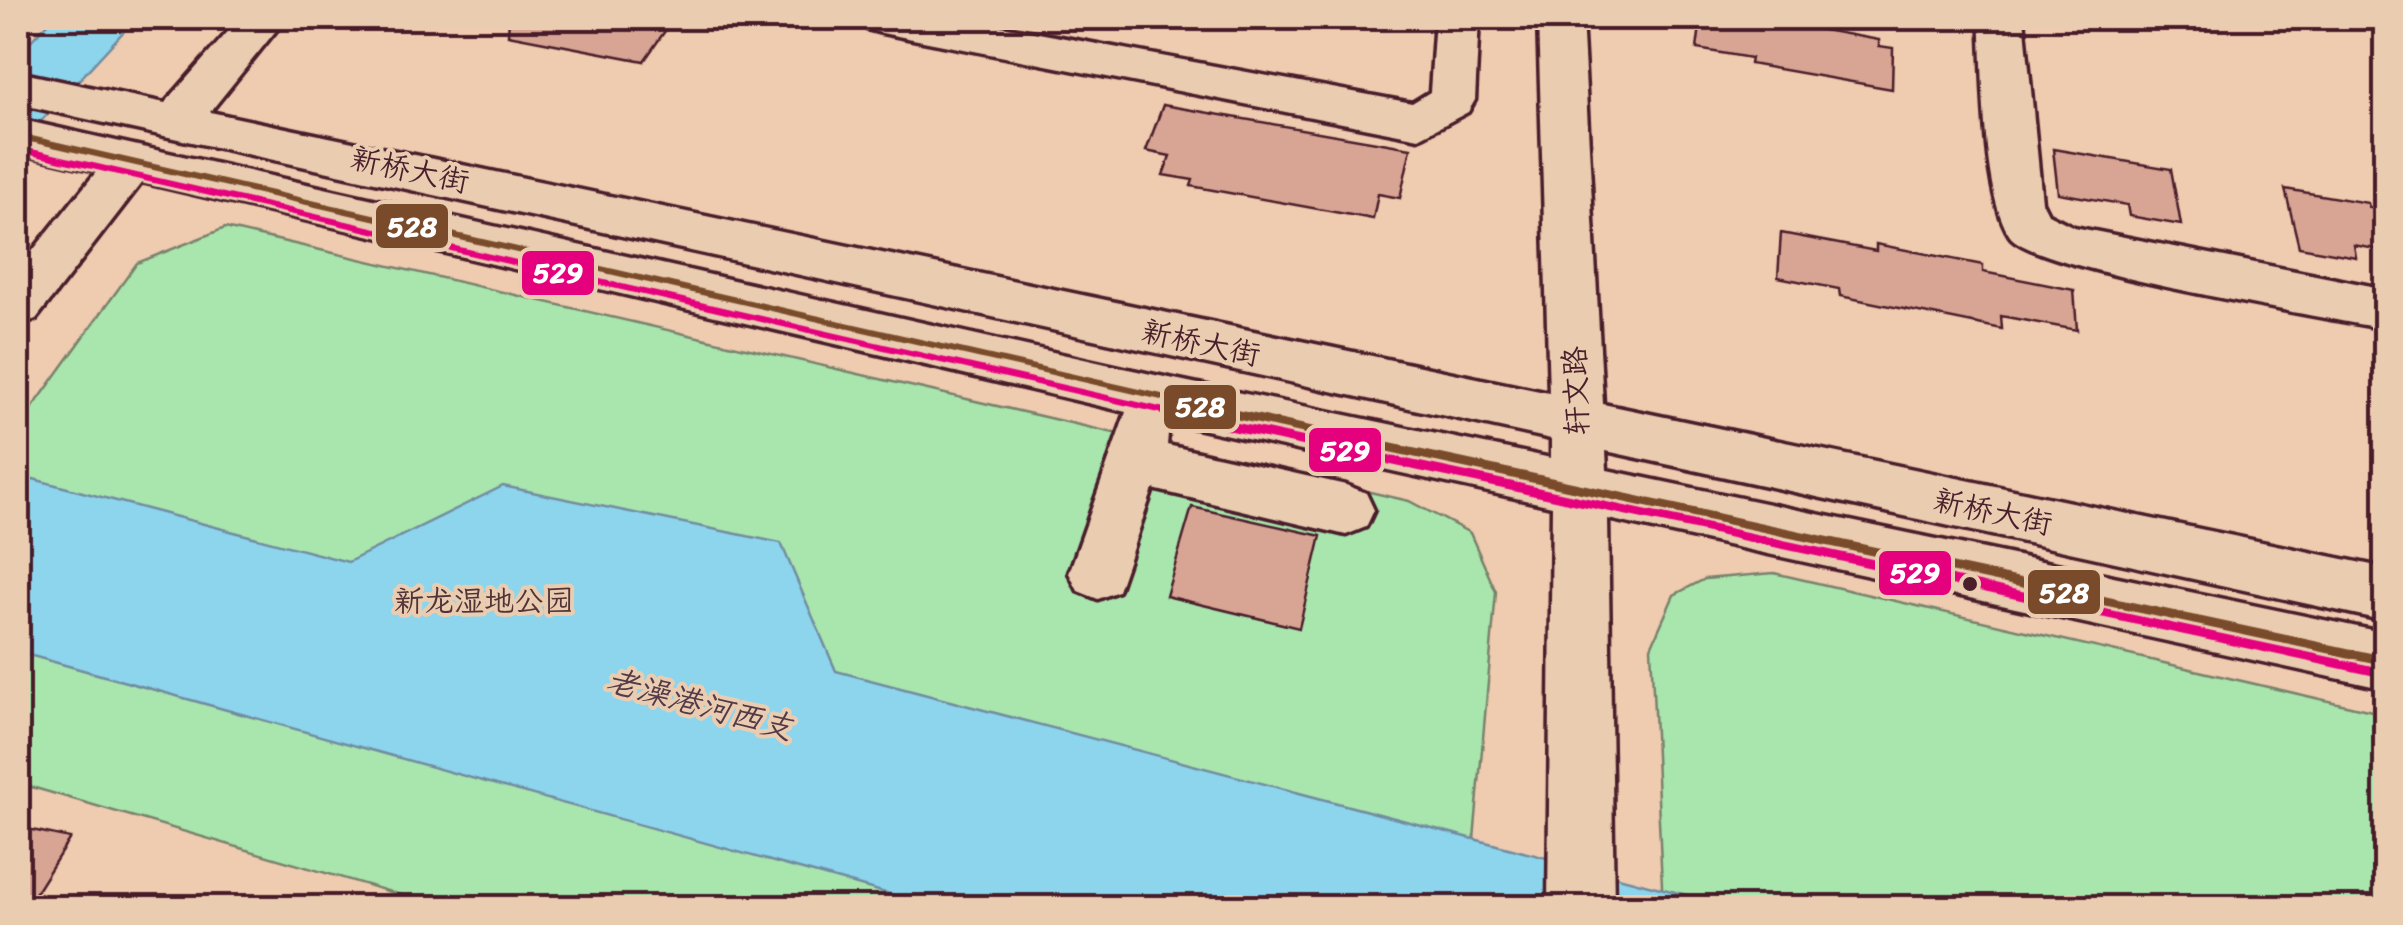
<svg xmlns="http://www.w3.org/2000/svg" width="2403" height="925" font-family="Sriracha,'LXGW WenKai TC',sans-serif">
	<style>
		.green { fill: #a8e6ad; stroke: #79826c; stroke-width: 2.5 }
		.water { fill: #8cd5ed; stroke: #728c9f; stroke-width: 2.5 }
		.building { fill: #d8a594; stroke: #4a1f2b; stroke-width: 2.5 }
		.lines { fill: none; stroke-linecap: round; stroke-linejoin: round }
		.minor-casing { stroke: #4a1f2b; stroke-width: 7 }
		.minor { fill: #eacdb1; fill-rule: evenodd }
		.bus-1-far1-casing { stroke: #eacdb1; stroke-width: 12 }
		.bus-1-casing { stroke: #eacdb1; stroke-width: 16 }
		.bus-2-far1-casing { stroke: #eacdb1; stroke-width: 12 }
		.bus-2-casing { stroke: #eacdb1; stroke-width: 16 }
		.bus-1-far1 { stroke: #7a4b2a; stroke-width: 6 }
		.bus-1 { stroke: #7a4b2a; stroke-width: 9 }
		.bus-2-far1 { stroke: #e5007d; stroke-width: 6 }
		.bus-2 { stroke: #e5007d; stroke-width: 9 }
		.bus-dot { fill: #4a1f2b; stroke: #eacdb1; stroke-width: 4 }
		.labels { text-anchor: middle; stroke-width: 8; stroke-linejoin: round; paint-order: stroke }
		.street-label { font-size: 30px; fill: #4a1f2b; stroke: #eacdb1 }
		.park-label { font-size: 30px; fill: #533338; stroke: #eacdb1 }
		.water-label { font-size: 32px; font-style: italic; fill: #543a48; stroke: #eacdb1 }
		.line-badge { stroke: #eacdb1; stroke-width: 4 }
		.badge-label { font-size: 28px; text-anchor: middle; font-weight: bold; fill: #fff }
	</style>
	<rect width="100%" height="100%" fill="#efcbb0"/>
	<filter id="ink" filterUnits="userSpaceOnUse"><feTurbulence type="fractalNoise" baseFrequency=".01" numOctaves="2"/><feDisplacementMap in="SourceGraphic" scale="20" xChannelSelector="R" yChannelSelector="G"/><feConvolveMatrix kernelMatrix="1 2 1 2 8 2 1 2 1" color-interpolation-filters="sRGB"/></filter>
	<g filter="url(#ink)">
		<path class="green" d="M225 228 1409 501 1470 533 1496 592 1468 907H442L18 783V428L137 263Z
			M1774 573 2385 714V907H1663L1651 647 1674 595 1705 579Z"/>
		<path class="water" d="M53 18H136L18 146V54Z
			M18 475 348 562 503 486 781 543 836 671 1732 907H936L18 652Z"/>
		<path class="building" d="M509 18H674L644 61 508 35Z
			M1701 18 1785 29V23L1879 40V46L1893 48 1892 89 1750 64 1751 58 1697 49Z
			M1163 105 1411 148 1400 198 1378 194 1373 219 1191 186 1193 180 1163 175 1170 156 1146 151Z
			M2053 149 2171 169 2181 225 2129 216 2127 205 2058 193Z
			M2285 189 2368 203 2369 207 2386 210V251L2354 245 2356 257 2299 247Z
			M1781 233 1876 251V244L1983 265V272L2074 290 2077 330 2001 316 2002 329 1840 296 1839 289 1778 277Z
			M1192 507 1321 536 1299 628 1166 596Z
			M18 827 70 838 26 908H18Z"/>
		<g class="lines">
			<defs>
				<path id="minor" d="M240 18H286L210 112 1549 393 1538 18H1582L1603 404 2386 568V621L1606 451 1607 470 2386 633V689L1608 519 1614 908H1548L1552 506 1169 422 1167 445 1346 485 1366 493 1374 510 1366 527 1346 535 1153 489 1118 591 1098 599 1078 591 1069 573 1126 412 142 182 36 319 18 325V269L97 171 18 153V119L1155 375 1551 458V439L18 104V72L165 103Z
					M860 18H959L1412 103 1430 92 1435 18H1479L1475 100 1468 112 1419 138 882 33 867 29Z
					M1980 18H2024L2042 202 2048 214 2074 227 2386 289V329C2329 318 2032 269 2010 236 1981 191 1984 74 1980 18Z"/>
			</defs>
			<use href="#minor" class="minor-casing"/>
			<use href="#minor" class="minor"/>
			<defs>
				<path id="bus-1-far1" d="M18 136 1236 414"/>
				<path id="bus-1" d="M1224 412 2386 661"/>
				<path id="bus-2-far1" d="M18 149 1177 414"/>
				<path id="bus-2" d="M1165 412 2383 673"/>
			</defs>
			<use href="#bus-1-far1" class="bus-1-far1-casing"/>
			<use href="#bus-1" class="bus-1-casing"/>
			<use href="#bus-2-far1" class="bus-2-far1-casing"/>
			<use href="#bus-2" class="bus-2-casing"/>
			<use href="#bus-1-far1" class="bus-1-far1"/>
			<use href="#bus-1" class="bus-1"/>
			<use href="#bus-2-far1" class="bus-2-far1"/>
			<use href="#bus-2" class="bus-2"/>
		</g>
	</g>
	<circle class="bus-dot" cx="1970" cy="584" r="9"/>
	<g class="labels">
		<g class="street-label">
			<text transform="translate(410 170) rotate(12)" y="10">新桥大街</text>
			<text transform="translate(1201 343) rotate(12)" y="10">新桥大街</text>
			<text transform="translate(1576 391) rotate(-92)" y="10">轩文路</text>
			<text transform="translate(1993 512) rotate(12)" y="10">新桥大街</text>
		</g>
		<g class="park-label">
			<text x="484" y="611">新龙湿地公园</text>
		</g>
		<g class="water-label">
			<text transform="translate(700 704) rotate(15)" y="11">老澡港河西支</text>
		</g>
	</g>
	<g class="line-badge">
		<rect x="374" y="202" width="76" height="48" rx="10" fill="#7a4b2a"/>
		<rect x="520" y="249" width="76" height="48" rx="10" fill="#e5007d"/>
		<rect x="1162" y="383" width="76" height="48" rx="10" fill="#7a4b2a"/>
		<rect x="1307" y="426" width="76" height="48" rx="10" fill="#e5007d"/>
		<rect x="1877" y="549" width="76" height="48" rx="10" fill="#e5007d"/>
		<rect x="2026" y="568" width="76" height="48" rx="10" fill="#7a4b2a"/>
	</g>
	<g class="badge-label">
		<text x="412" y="236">528</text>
		<text x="558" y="282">529</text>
		<text x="1200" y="416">528</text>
		<text x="1345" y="460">529</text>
		<text x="1915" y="582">529</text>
		<text x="2064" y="602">528</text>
	</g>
	<rect width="2403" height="925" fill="none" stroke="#eacdb1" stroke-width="60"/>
	<rect x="30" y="30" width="2343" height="865" fill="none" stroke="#4a1f2b" stroke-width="4" filter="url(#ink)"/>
</svg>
